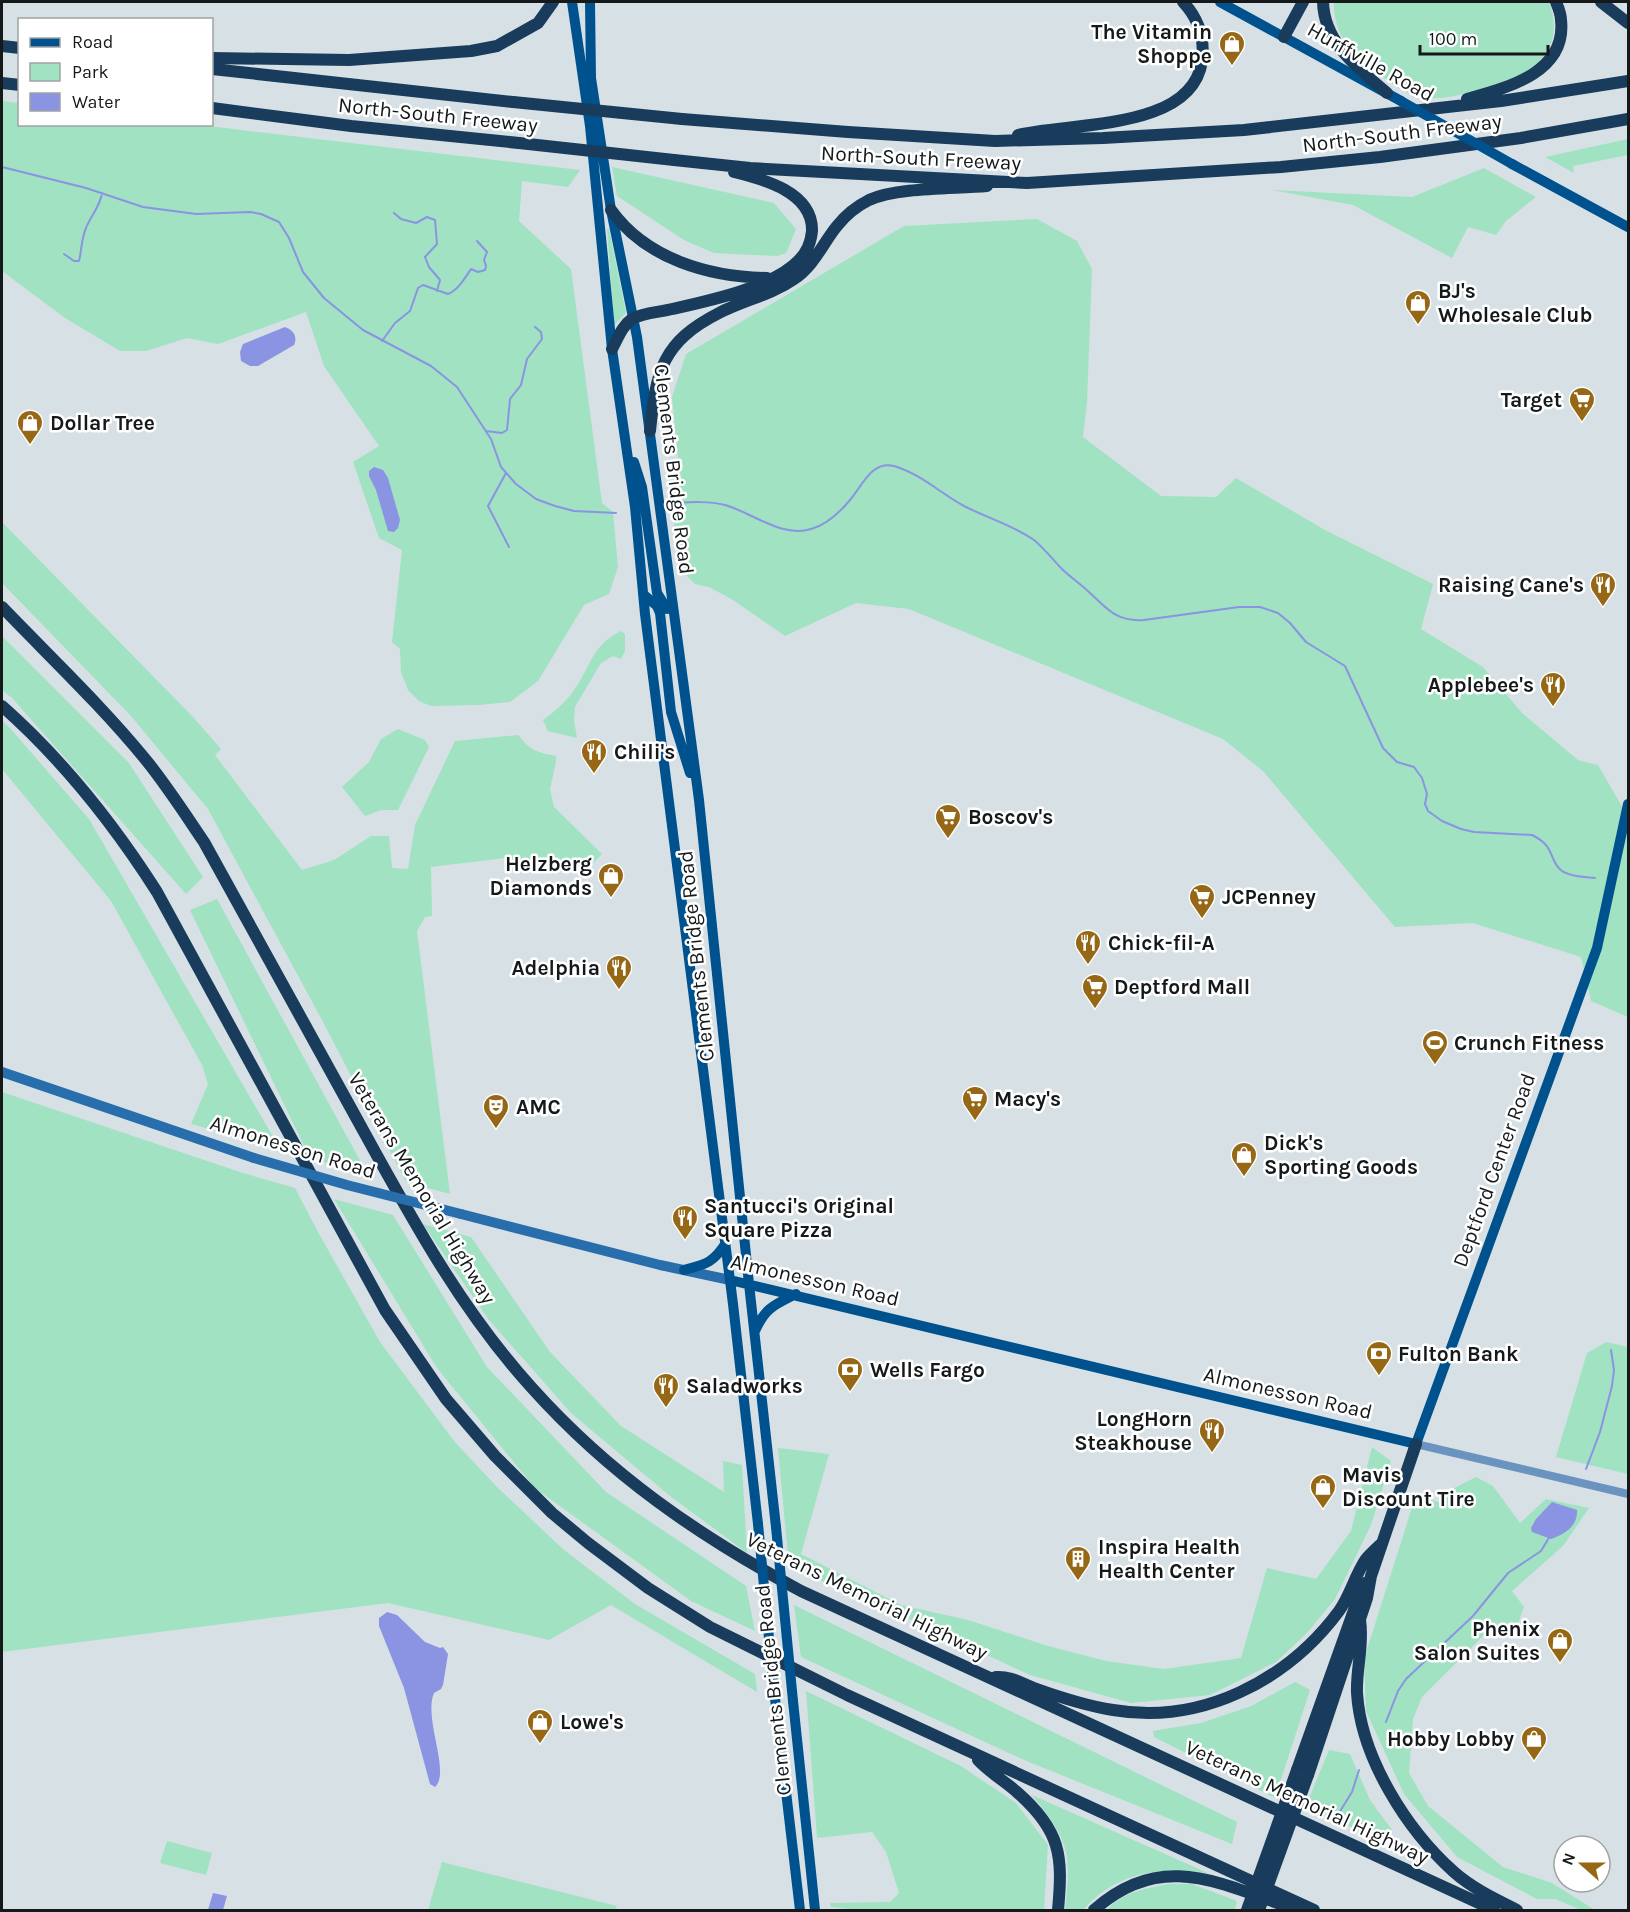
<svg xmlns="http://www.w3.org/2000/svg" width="1630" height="1912" font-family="Karla,sans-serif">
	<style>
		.green { fill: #a0e2c1 }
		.water { fill: #8a94e2 }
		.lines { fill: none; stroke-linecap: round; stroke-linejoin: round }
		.stream { stroke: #8a94e2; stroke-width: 2 }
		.tertiary { stroke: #6a94bf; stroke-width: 8 }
		.secondary { stroke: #286eac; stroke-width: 10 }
		.primary { stroke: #00528e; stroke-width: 10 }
		.motorway { stroke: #193c5c; stroke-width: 12 }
		.secondary-bridge { stroke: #286eac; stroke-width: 10 }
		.primary-bridge { stroke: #00528e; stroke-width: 10 }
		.motorway-bridge { stroke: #193c5c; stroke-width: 12 }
		.labels { text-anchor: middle; stroke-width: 5; stroke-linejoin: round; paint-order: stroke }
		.poi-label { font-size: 21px; font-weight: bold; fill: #15191a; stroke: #fff; text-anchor: start }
		.street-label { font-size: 21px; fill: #15191a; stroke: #fff }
	</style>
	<rect width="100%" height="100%" fill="#d7e1e5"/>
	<path class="green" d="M1334 2H1549C1569 58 1524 77 1479 90 1460 95 1440 101 1420 97 1399 93 1376 72 1361 56 1355 50 1346 44 1342 37 1337 29 1333 11 1334 2Z
		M2 101 19 103 20 124 200 125 580 170 568 187 522 181 519 221 571 269 602 503 613 512 618 567 609 594 584 605 538 681 510 702 479 705 431 706 419 701 408 690 401 672 400 649 392 642 402 550 379 538 353 462 379 446 324 366 306 312 218 344 187 338 146 351H120L65 318 2 271Z
		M1628 139V155L1573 166 1574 173 1545 157Z
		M612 167 774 203 796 229 786 253 777 256 714 253 684 240 617 196Z
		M1484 168 1536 197 1506 221 1496 235 1468 227 1452 258 1353 205 1272 190 1412 197Z
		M1037 219 1077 241 1092 269 1087 402 1083 437 1161 496 1216 497 1236 478 1325 530 1433 584 1421 629 1483 667 1523 714 1578 760 1598 765 1628 817V1017L1591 1001 1581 957 1473 923 1395 927 1263 771 1223 739 909 609 856 603 785 636 733 600 709 587 695 584 685 574 678 556 669 474 679 469 672 397 686 354 904 226Z
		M607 229H609L626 313 614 325Z
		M2 522 193 717 221 749 215 755 302 870 334 860 371 836H389L392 868 408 869 415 825 455 741 518 735C531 751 536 752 556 756V762L550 789 554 807 602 854 592 864 543 870 505 858 431 867 432 916 425 917 417 931 450 1194 406 1182 323 1022 208 809 131 716 2 583Z
		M621 631 625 634V651L621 659 613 656 601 663 575 707 574 721 577 738 548 731 543 720C554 712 566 702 574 690 592 665 591 646 621 631Z
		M2 636 129 763 203 877 186 894 12 698 2 690Z
		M2 721 9 727 89 819 280 1149 191 1124 208 1084 202 1065 111 901 2 769Z
		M398 729 425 740 429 747 398 810H381L365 816 342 787 369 762 381 739Z
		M217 899 368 1175 310 1158 190 910Z
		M2 1092 243 1173 295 1188 318 1232 380 1342 454 1441 497 1487 564 1550 635 1604 755 1674 757 1692 611 1605 549 1640 388 1603 2 1652Z
		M334 1199 393 1215 487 1367 606 1492 746 1586 755 1631 691 1601 535 1488 437 1368Z
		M423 1224 471 1237 550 1352 621 1426 724 1492 723 1461 742 1465 747 1553 670 1496 571 1413 489 1320Z
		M1606 1342 1628 1347V1474L1556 1457 1587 1353Z
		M1372 1447 1391 1461 1371 1525 1335 1599 1307 1633 1276 1662 1210 1695 1131 1703 1030 1675 901 1615 789 1567 778 1448 829 1454 801 1554 901 1605 968 1620 1048 1646 1106 1661 1164 1669 1241 1658 1267 1568 1316 1579 1351 1531Z
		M1476 1477 1493 1486 1520 1523 1546 1499 1589 1508 1563 1546 1512 1591 1524 1607 1514 1635 1494 1625 1422 1697 1413 1719 1409 1773 1428 1806 1503 1867 1552 1883 1595 1910H1581L1555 1899H1537L1457 1857 1404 1794 1366 1711 1364 1659 1416 1495 1441 1503 1454 1488Z
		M794 1605 1237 1822 1232 1844 1024 1760 801 1657Z
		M1295 1682 1310 1690 1275 1798 1154 1737 1153 1731 1201 1723 1251 1706Z
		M806 1691 961 1766 1016 1803 1048 1845 1044 1910H859L831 1907 830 1903 890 1902 899 1893 886 1852 872 1832 817 1838Z
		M1329 1750 1350 1754 1370 1800 1392 1830 1382 1840 1305 1808Z
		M1032 1795 1210 1874C1162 1866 1117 1871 1083 1910H1065C1072 1851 1069 1842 1032 1795Z
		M167 1841 212 1853 206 1875 160 1863Z
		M442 1862 617 1906 615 1910H428Z
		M1170 1884H1192L1237 1901 1235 1910H1107C1120 1893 1150 1887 1170 1884Z"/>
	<path class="water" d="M285 327C293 330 298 336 294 345L258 366H250L241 361 240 352 243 344Z
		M374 467 383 470 388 478 400 520 398 528 394 532 388 531 376 490 369 476V471Z
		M1552 1502 1577 1510C1578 1526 1565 1534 1551 1539L1532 1532 1531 1528 1536 1519Z
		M387 1612 397 1615 425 1642 440 1648 443 1647 448 1654 443 1685 441 1689 434 1693C423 1718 451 1772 435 1787L430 1784 404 1688 379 1626V1618Z
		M213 1893 227 1896 223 1910H208Z"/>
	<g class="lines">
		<path class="stream" d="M2 167 86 188 143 207 196 214 250 212 261 214 279 222 289 238 303 272 324 298 363 330 431 366 457 387 491 439 501 467 516 484 536 499 555 506 574 511 616 513
			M394 213 401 219 416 223 427 217 435 220 437 244 425 257 429 267 440 280 437 291
			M64 254 74 261H79C82 249 81 240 86 228 91 215 100 207 102 193
			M382 341 395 323 410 311 418 288 423 285 448 294C458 290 465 278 471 269L478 272 485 270 486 266 484 260 487 252 477 241
			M486 431 502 433 507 430 510 399 521 385 527 359 542 339 541 332 535 327
			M506 473 488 506 509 547
			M676 503C692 502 709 501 725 505 753 513 781 538 811 529 827 525 840 512 850 500 862 486 872 460 894 466 921 474 940 493 964 506 987 518 1013 525 1034 540 1044 548 1053 560 1062 569 1071 578 1081 584 1090 593 1108 609 1116 622 1144 620L1239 607H1260L1278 613 1290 623 1306 642 1345 666 1383 748 1397 762 1414 767 1422 778 1427 794 1425 804 1428 811 1442 821 1461 829 1474 832 1532 835C1557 847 1548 861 1562 871 1570 877 1585 877 1595 878
			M1586 1469 1600 1432 1612 1386 1614 1370 1611 1350
			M1386 1722 1398 1691 1406 1679 1473 1616 1508 1573 1541 1551 1550 1536
			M1334 1821 1352 1792 1359 1770"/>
		<path class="tertiary" d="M1416 1444 1628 1494"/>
		<path class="secondary" d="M2 1072 254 1158
			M461 1214 660 1265 730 1280"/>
		<path class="primary" d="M572 2 590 126 612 349 635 507 645 614 733 1304 758 1524
			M590 2 591 78 611 210 637 337 699 800 749 1284 776 1527
			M1220 2 1401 101
			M1512 164 1628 227
			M634 462 642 487 657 593 667 609
			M643 594 657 606 660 613 671 712 690 773
			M684 1270C706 1264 713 1263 726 1243
			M730 1280 1416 1444 1597 948 1628 804
			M755 1331C765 1308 774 1305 796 1294
			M774 1690 800 1910
			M793 1701 815 1910"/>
		<path class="motorway" d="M1323 2C1324 43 1359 69 1387 93
			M1601 2 1628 23
			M1284 37 1303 2
			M2 46 20 48
			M212 58 349 60 471 51 497 46 538 23 553 2
			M212 69 513 102
			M2 83 20 85
			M1467 99C1506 88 1567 73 1561 20 1561 14 1558 7 1556 2
			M212 108 351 126 519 143
			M682 119 848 132 995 141 1103 138 1244 130 1501 101 1628 81
			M1018 135C1071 122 1192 131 1202 61 1205 38 1199 19 1183 2
			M674 160 750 168 1027 183 1281 167 1380 157 1521 138 1628 119
			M611 210C646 259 709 277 767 278
			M612 349C618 338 622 326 632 319 642 313 661 312 672 309 708 301 774 287 799 260 807 252 811 242 812 231 813 192 763 179 734 172
			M650 431C656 371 662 342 719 313 744 300 771 295 794 279 814 266 823 243 837 226 845 216 857 206 869 200 898 187 954 189 987 186
			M2 607C50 657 101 705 146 760 167 786 185 814 204 842 256 935 307 1028 358 1121 409 1214 460 1309 532 1388 610 1475 699 1536 801 1591L1494 1910
			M2 706C63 760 113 823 157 892L385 1310 446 1399 495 1456 552 1513 588 1543 648 1588 710 1627 847 1695 1314 1910
			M1360 1620C1364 1645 1356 1668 1357 1693 1361 1758 1407 1830 1454 1872 1472 1888 1495 1899 1517 1910
			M996 1677C1010 1676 1021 1683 1034 1688 1059 1697 1087 1706 1113 1710 1201 1725 1287 1681 1339 1611 1350 1596 1355 1575 1366 1559 1371 1553 1377 1548 1382 1543
			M978 1760C990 1773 1005 1781 1018 1793 1061 1831 1063 1856 1058 1910
			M1297 1770 1359 1596 1367 1582
			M1308 1775 1367 1598 1371 1576 1416 1444
			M1094 1910C1159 1852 1215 1881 1286 1906L1298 1908"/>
		<path class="secondary-bridge" d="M254 1158 347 1185 461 1214"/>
		<path class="primary-bridge" d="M1401 101 1512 164
			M758 1524 774 1690
			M776 1527 793 1701"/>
		<path class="motorway-bridge" d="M513 102 682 119
			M519 143 674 160
			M1247 1910 1297 1770
			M1259 1910 1308 1775"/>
	</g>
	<defs>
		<symbol id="shop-pin" viewBox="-11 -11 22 30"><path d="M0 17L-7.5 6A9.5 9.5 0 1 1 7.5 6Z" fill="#966816" stroke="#fff"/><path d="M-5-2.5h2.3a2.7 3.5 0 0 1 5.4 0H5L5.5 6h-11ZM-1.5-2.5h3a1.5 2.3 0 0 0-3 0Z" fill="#fff"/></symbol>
		<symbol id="supermarket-pin" viewBox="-11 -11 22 30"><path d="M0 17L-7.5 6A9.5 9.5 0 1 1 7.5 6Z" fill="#966816" stroke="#fff"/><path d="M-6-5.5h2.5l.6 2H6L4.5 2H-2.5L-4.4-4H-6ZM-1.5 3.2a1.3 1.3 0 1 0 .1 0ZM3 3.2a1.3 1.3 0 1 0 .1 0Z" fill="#fff"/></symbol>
		<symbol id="restaurant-pin" viewBox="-11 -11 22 30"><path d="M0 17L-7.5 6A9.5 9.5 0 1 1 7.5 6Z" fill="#966816" stroke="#fff"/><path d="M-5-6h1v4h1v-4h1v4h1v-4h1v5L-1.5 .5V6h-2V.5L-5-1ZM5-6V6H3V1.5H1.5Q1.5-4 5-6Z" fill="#fff"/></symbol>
		<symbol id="stadium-pin" viewBox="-11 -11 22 30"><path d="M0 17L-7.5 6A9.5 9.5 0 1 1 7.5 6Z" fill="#966816" stroke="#fff"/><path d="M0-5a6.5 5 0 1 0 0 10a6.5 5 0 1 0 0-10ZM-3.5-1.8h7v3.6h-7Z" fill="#fff"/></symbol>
		<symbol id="theatre-pin" viewBox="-11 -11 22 30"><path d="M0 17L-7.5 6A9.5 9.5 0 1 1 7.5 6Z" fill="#966816" stroke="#fff"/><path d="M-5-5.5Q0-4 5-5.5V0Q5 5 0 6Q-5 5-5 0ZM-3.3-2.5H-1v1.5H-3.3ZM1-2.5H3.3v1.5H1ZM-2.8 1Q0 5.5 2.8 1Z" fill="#fff"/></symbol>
		<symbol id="bank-pin" viewBox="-11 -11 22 30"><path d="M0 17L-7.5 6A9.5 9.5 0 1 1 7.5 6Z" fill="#966816" stroke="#fff"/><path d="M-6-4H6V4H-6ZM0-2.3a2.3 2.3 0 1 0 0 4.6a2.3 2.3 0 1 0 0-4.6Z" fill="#fff"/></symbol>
		<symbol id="building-pin" viewBox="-11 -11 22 30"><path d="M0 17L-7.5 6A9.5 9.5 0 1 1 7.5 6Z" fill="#966816" stroke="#fff"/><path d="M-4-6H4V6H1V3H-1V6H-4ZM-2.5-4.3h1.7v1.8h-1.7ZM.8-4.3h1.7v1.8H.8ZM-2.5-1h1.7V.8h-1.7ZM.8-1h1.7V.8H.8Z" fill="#fff"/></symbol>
	</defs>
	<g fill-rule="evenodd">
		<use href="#shop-pin" x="1217" y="29" width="30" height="40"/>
		<use href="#shop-pin" x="1403" y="288" width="30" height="40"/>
		<use href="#supermarket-pin" x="1567" y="385" width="30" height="40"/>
		<use href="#shop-pin" x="15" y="408" width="30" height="40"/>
		<use href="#restaurant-pin" x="1588" y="570" width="30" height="40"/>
		<use href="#restaurant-pin" x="1538" y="670" width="30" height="40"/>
		<use href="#restaurant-pin" x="579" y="737" width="30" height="40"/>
		<use href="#supermarket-pin" x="933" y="802" width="30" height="40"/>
		<use href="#shop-pin" x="596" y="861" width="30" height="40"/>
		<use href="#supermarket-pin" x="1187" y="882" width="30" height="40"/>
		<use href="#restaurant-pin" x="1073" y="928" width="30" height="40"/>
		<use href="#restaurant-pin" x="604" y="953" width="30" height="40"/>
		<use href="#supermarket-pin" x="1080" y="972" width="30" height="40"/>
		<use href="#stadium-pin" x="1420" y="1028" width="30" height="40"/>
		<use href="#supermarket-pin" x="960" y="1084" width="30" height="40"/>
		<use href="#theatre-pin" x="481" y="1092" width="30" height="40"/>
		<use href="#shop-pin" x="1229" y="1140" width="30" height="40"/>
		<use href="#restaurant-pin" x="670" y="1203" width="30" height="40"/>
		<use href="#bank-pin" x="1364" y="1339" width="30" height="40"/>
		<use href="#bank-pin" x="835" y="1355" width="30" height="40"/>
		<use href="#restaurant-pin" x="651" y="1371" width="30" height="40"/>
		<use href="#restaurant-pin" x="1197" y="1416" width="30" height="40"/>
		<use href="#shop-pin" x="1308" y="1472" width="30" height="40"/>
		<use href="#building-pin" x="1063" y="1544" width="30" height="40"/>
		<use href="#shop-pin" x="1545" y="1626" width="30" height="40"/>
		<use href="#shop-pin" x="525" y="1707" width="30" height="40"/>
		<use href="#shop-pin" x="1519" y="1724" width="30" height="40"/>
	</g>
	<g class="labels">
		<g class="poi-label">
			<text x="1212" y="39" text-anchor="end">The Vitamin<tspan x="1212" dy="24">Shoppe</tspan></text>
			<text x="1438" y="298">BJ's<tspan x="1438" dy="24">Wholesale Club</tspan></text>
			<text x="1562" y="407" text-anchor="end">Target</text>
			<text x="50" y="430">Dollar Tree</text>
			<text x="1584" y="592" text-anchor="end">Raising Cane's</text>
			<text x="1534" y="692" text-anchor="end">Applebee's</text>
			<text x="614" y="759">Chili's</text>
			<text x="968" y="824">Boscov's</text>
			<text x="592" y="871" text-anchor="end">Helzberg<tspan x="592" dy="24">Diamonds</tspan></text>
			<text x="1222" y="904">JCPenney</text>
			<text x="1108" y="950">Chick-fil-A</text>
			<text x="600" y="975" text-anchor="end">Adelphia</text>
			<text x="1114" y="994">Deptford Mall</text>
			<text x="1454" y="1050">Crunch Fitness</text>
			<text x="994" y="1106">Macy's</text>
			<text x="516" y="1114">AMC</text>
			<text x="1264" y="1150">Dick's<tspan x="1264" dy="24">Sporting Goods</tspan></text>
			<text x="704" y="1213">Santucci's Original<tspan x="704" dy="24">Square Pizza</tspan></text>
			<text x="1398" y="1361">Fulton Bank</text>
			<text x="870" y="1377">Wells Fargo</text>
			<text x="686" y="1393">Saladworks</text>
			<text x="1192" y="1426" text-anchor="end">LongHorn<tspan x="1192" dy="24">Steakhouse</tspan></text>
			<text x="1342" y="1482">Mavis<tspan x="1342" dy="24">Discount Tire</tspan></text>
			<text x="1098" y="1554">Inspira Health<tspan x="1098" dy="24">Health Center</tspan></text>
			<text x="1540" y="1636" text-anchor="end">Phenix<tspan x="1540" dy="24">Salon Suites</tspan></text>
			<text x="560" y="1729">Lowe's</text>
			<text x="1514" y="1746" text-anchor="end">Hobby Lobby</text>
		</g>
		<g class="street-label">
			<text transform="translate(1371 62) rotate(29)" y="7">Hurffville Road</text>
			<text transform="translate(438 115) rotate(6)" y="7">North-South Freeway</text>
			<text transform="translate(1402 133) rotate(-7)" y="7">North-South Freeway</text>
			<text transform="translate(921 158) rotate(3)" y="7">North-South Freeway</text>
			<text transform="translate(674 469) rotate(83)" y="7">Clements Bridge Road</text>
			<text transform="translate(696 956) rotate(-96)" y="7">Clements Bridge Road</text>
			<text transform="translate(293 1147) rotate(17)" y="7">Almonesson Road</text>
			<text transform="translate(1494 1170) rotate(-70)" y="7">Deptford Center Road</text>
			<text transform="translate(422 1188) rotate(59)" y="7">Veterans Memorial Highway</text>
			<text transform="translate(815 1280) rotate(13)" y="7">Almonesson Road</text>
			<text transform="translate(1288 1393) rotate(13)" y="7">Almonesson Road</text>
			<text transform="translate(867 1596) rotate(26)" y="7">Veterans Memorial Highway</text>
			<text transform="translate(773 1690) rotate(-96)" y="7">Clements Bridge Road</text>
			<text transform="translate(1307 1802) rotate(25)" y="7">Veterans Memorial Highway</text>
		</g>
	</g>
	<rect width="1630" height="1912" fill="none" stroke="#15191a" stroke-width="6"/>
	<rect x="18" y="18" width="195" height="108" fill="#ffffff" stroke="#a1a3a3" stroke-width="1.5"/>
	<rect x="30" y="38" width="30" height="9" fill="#00528e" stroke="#a1a3a3" stroke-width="1.5"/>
	<text x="72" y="48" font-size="18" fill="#15191a">Road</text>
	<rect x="30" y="63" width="30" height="18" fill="#a0e2c1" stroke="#a1a3a3" stroke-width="1.5"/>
	<text x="72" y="78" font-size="18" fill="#15191a">Park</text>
	<rect x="30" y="93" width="30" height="18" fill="#8a94e2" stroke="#a1a3a3" stroke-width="1.5"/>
	<text x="72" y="108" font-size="18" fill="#15191a">Water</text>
	<g transform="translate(1582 1864) rotate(291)"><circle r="28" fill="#ffffff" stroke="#a1a3a3" stroke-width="1.5"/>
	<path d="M0-4.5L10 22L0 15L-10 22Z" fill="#966816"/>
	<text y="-9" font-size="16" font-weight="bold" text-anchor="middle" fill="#15191a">N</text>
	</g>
	<path d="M1420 45v9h128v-9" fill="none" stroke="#15191a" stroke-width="3"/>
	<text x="1429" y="45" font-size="18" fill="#15191a" stroke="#ffffff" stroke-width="4.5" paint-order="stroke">100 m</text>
</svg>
